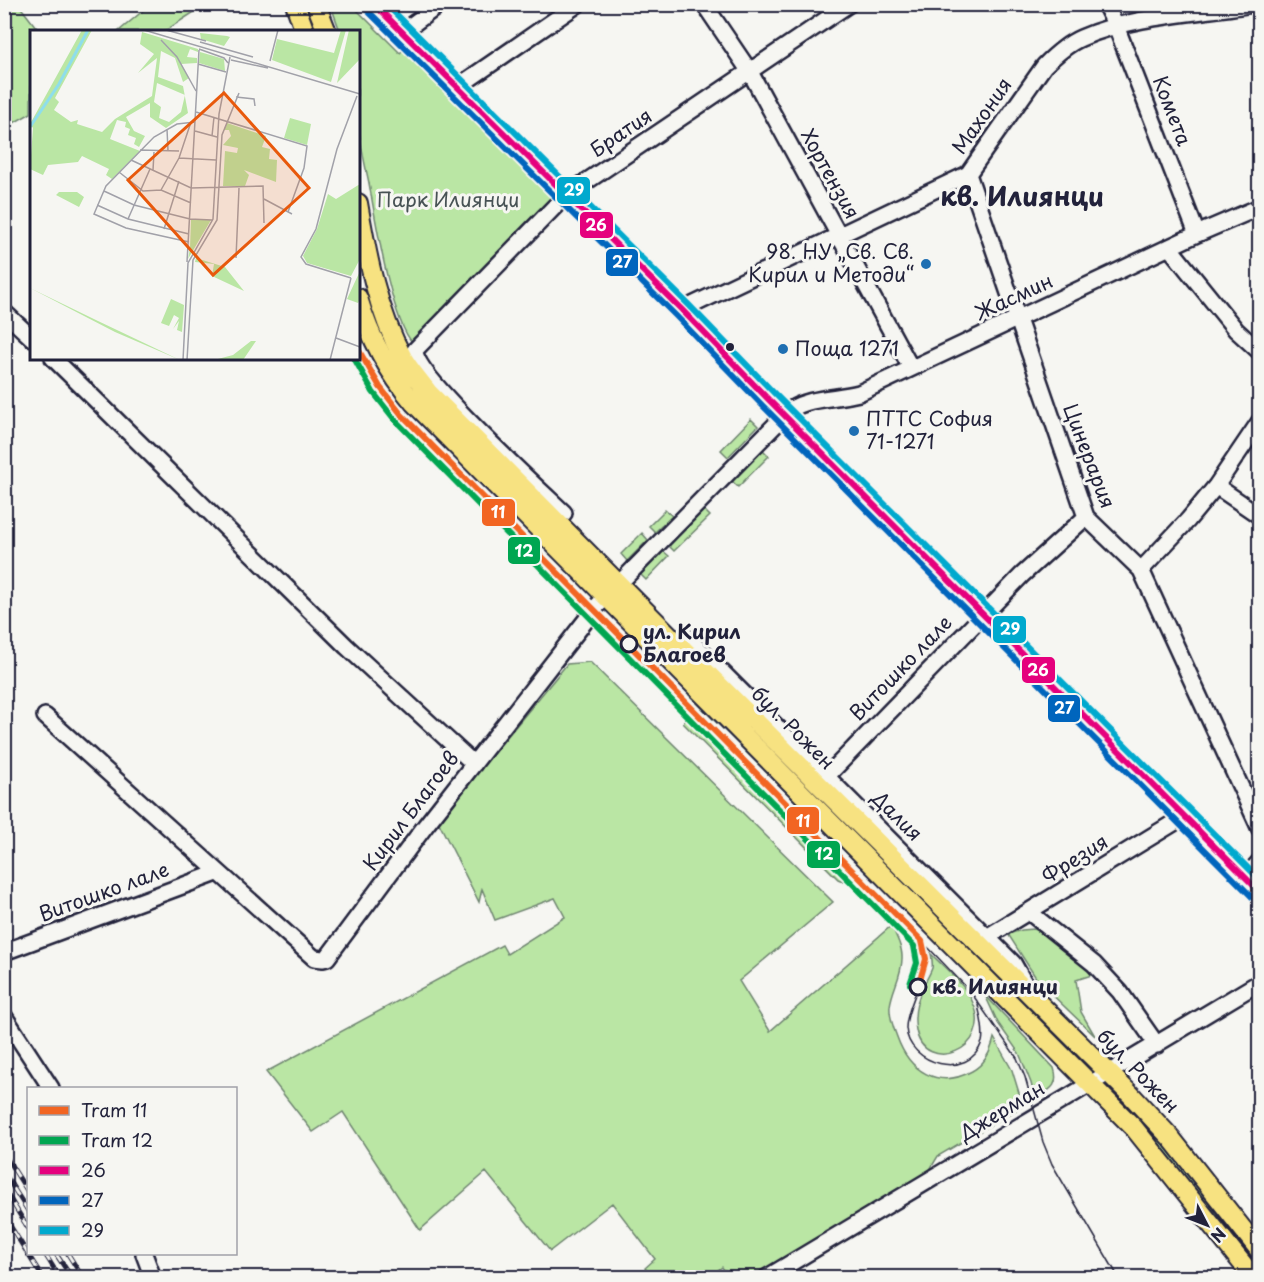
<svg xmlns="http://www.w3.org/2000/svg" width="1264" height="1282" font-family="'Playpen Sans',sans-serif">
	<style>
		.green { fill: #bae6a4; stroke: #6e8470; stroke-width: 1.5 }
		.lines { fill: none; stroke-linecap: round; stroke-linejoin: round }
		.minor-casing { stroke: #22223b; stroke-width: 20 }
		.major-casing { stroke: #22223b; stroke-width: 22 }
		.minor { stroke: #f6f6f2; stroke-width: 15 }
		.major { stroke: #f7e281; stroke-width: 18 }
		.tram { stroke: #22223b; stroke-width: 1.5 }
		.rail-casing { stroke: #22223b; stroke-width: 5 }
		.rail { stroke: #f6f6f2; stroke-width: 3; stroke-dasharray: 9; stroke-linecap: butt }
		.bus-1-casing { stroke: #f6f6f2; stroke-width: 10 }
		.bus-2-casing { stroke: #f6f6f2; stroke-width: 10 }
		.bus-3-casing { stroke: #f6f6f2; stroke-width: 10 }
		.bus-1 { stroke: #e5007d; stroke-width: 6 }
		.bus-2 { stroke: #0065bd; stroke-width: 6 }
		.bus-3 { stroke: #00a9ce; stroke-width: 6 }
		.tram-1-casing { stroke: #f6f6f2; stroke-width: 10 }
		.tram-2-casing { stroke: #f6f6f2; stroke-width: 10 }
		.tram-1 { stroke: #f26522; stroke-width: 6 }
		.tram-2 { stroke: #00a651; stroke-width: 6 }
		.poi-dot { fill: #1f6fb2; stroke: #f6f6f2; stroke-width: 2 }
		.bus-dot { fill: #22223b; stroke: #f6f6f2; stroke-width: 2 }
		.stop-dot { fill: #f6f6f2; stroke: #22223b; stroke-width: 3 }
		.labels { text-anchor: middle; stroke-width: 6; stroke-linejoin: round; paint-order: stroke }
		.street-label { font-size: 20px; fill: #22223b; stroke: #f6f6f2 }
		.park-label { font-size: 20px; fill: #485355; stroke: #f6f6f2 }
		.poi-label { font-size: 20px; fill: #22223b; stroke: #f6f6f2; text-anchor: start }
		.stop-label { font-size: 20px; font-weight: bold; fill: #22223b; stroke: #f6f6f2; text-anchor: start }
		.district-label { font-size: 26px; font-weight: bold; fill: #22223b; stroke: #f6f6f2 }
		.inset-river { fill: none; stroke: #8edeeb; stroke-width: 3 }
		.inset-road { fill: none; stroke: #a1a1a9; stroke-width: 1.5 }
		.view { fill: #e8590c; fill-opacity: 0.15; stroke: #e8590c; stroke-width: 3 }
		.inset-edge { fill: none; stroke: #22223b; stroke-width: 3 }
		.line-badge { stroke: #f6f6f2; stroke-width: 2 }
		.badge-label { font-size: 16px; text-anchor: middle; font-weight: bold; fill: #fff }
	</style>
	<rect width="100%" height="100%" fill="#f6f6f2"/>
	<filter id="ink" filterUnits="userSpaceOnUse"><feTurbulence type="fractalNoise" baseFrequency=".0167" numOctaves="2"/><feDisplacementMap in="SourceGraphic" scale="12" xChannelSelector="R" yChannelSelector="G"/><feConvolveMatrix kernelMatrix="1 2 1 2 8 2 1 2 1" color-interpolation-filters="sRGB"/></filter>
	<g filter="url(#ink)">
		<path class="green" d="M5 4 19 5 39 31 32 32 31 113 5 128Z
			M151 4H205V5L165 31H119Z
			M352 5 400 53 405 48 555 198 413 343C391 321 375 216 369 183 365 164 360 144 358 124 356 94 358 62 358 32L340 31 331 6Z
			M751 419 758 426 728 457 721 450Z
			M762 449 769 456 738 487 731 480Z
			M703 509 710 516 674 551 667 544Z
			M665 510 672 516 655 532 649 526Z
			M642 533 648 540 627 561 621 554Z
			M662 550 669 556 646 580 639 573Z
			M633 608 1078 1054 1074 1058 837 820Z
			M590 662 833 902 739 981 770 1031 891 926C896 935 902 946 902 956 903 974 892 989 890 1006 889 1016 893 1027 897 1037 909 1071 938 1090 972 1071 985 1064 991 1051 994 1038L1012 1070 1023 1106 938 1156 928 1173 754 1277H729L722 1267 709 1277 652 1278 645 1268 655 1259 612 1203 550 1251 486 1172 420 1230 343 1112 313 1132 266 1072 502 945 507 954 565 917 555 898 495 920 482 889 479 902 438 821 567 664Z
			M654 676 868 891 838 879 683 723 689 716 652 679Z
			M692 692 929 929 924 930 689 695Z
			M1034 929 1044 933 1095 974 1076 980 1081 1012 1095 1036 1038 981 1008 934 1022 930Z
			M931 954C946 969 965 984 973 1003 995 1050 924 1076 916 1030 913 1015 917 999 924 985 926 980 930 974 932 968 933 964 932 959 931 954Z
			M985 995 1054 1068C1060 1087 1049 1090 1035 1099L1031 1083 1019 1053 998 1023Z
			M1128 1104 1175 1156 1259 1263V1272L1125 1107Z"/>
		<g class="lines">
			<defs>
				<path id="minor" d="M373 4 682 310 768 399 1185 816 1260 893
					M704 4 750 72 911 368
					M1105 4 1116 26 1197 234
					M401 33 440 4
					M456 88 578 4
					M968 174 1086 517 1141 570 1260 829
					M1169 247 1236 330 1260 352
					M682 310 968 174 1044 66C1055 55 1067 44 1081 38 1131 16 1199 13 1254 4
					M4 312 32 338
					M53 358 347 647 474 764
					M1216 486 1260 516
					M564 513C540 490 414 375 415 350L565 196 849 4
					M1141 570 1188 520 1216 486 1260 421
					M689 639 1013 963 1026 986
					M45 716 314 958 323 959 327 958 426 825 597 606 790 410C810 397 836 399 859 393L1197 234 1260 207
					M827 776 1022 575 1086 517
					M1245 878 1260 861
					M1029 912 1094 964 1120 992 1157 1045
					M987 937 1185 816
					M4 952 217 873
					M4 1016 51 1088
					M144 1254 153 1278
					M766 1278 1260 982"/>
				<path id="major" d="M295 4 305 32
					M316 4 327 32
					M358 203C367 256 377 310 403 358 410 370 420 381 428 392L713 679 1131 1095 1171 1138 1260 1251
					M358 298C370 338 387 371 414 403L1134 1128 1254 1278"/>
			</defs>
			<use href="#minor" class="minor-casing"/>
			<use href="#major" class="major-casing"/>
			<use href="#minor" class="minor"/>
			<use href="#major" class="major"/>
			<path class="tram" d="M922 941 970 991 1017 1058 1025 1077 1043 1142 1052 1164 1119 1278
				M916 992C912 1003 906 1016 906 1028 908 1065 969 1081 982 1042 985 1030 980 1016 978 1005"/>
			<defs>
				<path id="rail" d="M4 1154 28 1192
					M4 1173 28 1211
					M4 1189 28 1228
					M4 1216 43 1278
					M45 1254 60 1278
					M56 1254 72 1278
					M68 1254 83 1278"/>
			</defs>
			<use href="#rail" class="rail-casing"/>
			<use href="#rail" class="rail"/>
			<defs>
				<path id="bus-1" d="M374 4 682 310 768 399 1260 892"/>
				<path id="bus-2" d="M367 10 676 316 762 405 1254 899"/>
				<path id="bus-3" d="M386 4 688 304 774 393 1260 880"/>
			</defs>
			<use href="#bus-1" class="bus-1-casing"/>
			<use href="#bus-2" class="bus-2-casing"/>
			<use href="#bus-3" class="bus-3-casing"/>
			<use href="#bus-1" class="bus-1"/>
			<use href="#bus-2" class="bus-2"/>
			<use href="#bus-3" class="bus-3"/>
			<defs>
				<path id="tram-1" d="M358 349 380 387 401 414 922 941 926 959 918 987"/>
				<path id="tram-2" d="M354 358 373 392 395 420 914 946 917 963 910 984"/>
			</defs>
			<use href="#tram-1" class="tram-1-casing"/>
			<use href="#tram-2" class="tram-2-casing"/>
			<use href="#tram-1" class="tram-1"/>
			<use href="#tram-2" class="tram-2"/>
		</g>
	</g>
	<g class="poi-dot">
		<circle cx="926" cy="264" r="6"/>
		<circle cx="783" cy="349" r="6"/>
		<circle cx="854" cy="431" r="6"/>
	</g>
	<circle class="bus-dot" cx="730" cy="347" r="5"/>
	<g class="stop-dot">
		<circle cx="629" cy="644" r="8"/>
		<circle cx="918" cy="987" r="8"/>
	</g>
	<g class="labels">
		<g class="street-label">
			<text transform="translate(1172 111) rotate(69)" y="7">Комета</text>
			<text transform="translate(982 116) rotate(-55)" y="7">Махония</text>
			<text transform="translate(621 133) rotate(-34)" y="7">Братия</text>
			<text transform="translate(830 174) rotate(61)" y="7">Хортензия</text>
			<text transform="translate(1014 297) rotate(-25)" y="7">Жасмин</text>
			<text transform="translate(1089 456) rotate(69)" y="7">Цинерария</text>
			<text transform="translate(901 668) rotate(-46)" y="7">Витошко лале</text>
			<text transform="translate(793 728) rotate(45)" y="7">бул. Рожен</text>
			<text transform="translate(411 811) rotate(-53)" y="7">Кирил Благоев</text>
			<text transform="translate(897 816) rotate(45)" y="7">Далия</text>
			<text transform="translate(1075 859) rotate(-32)" y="7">Фрезия</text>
			<text transform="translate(104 892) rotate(-20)" y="7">Витошко лале</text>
			<text transform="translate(1138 1071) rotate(46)" y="7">бул. Рожен</text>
			<text transform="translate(1002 1111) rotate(-31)" y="7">Джерман</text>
		</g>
		<g class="park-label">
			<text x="448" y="207">Парк Илиянци</text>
		</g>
		<g class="poi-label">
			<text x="914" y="259" text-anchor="end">98. НУ „Св. Св.<tspan x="914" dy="23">Кирил и Методи“</tspan></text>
			<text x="795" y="356">Поща 1271</text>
			<text x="866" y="426">ПТТС София<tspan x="866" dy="23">71-1271</tspan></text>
		</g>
		<g class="stop-label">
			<text x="643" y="639">ул. Кирил<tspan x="643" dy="23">Благоев</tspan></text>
			<text x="932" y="994">кв. Илиянци</text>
		</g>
		<g class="district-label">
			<text x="1022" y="206">кв. Илиянци</text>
		</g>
	</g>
	<g transform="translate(30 30)">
		<rect width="330" height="330" fill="#f6f6f2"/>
		<path d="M52 0H62L25 68 29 72 24 80 41 92 48 90 47 94 72 102 85 89 122 66 127 28 108 43 124 24 110 14 112 2 168 19V22L160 19 157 27 167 28V33L151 34 159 48 153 52 145 28 131 21 128 47 153 56 158 83 136 98 120 87V73L96 87 104 101 115 106 109 117 104 114 106 108 98 105 100 99 95 97 96 92 87 90 80 109 110 121 82 149 76 145 79 139 52 126 48 132 18 135 13 145 0 139 3 98 0 94ZM127 53 155 65 151 82 139 92 129 88 131 77 124 72ZM311 0H316L301 52 242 30 247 9 304 23ZM319 0H330V29L307 53ZM170 3 197 6 200 7 194 16 171 9ZM170 22 194 29 195 41 169 33ZM260 88 281 94 277 115 254 108ZM197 93 236 106 232 117 240 119 239 129 247 130 246 152 214 140 219 145 215 156H193L195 121 207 123 208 118 193 115 201 106 199 100H194ZM330 154V229L321 246 277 233 273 226 287 199 298 164 306 169ZM29 162H47L54 167 49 177 26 165ZM161 190H181L158 229 160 218ZM166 228 195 237 214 261 182 246 184 234 165 232ZM330 241V269L328 273 317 269ZM0 258 68 291 150 330 85 302ZM141 269 154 275 152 302 147 300 149 291 143 299 149 288 144 285 139 296 131 293ZM221 311H226L213 330H184L203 325Z" fill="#bae6a4" fill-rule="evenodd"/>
		<path class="inset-river" d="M0 97 29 54 58 0"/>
		<path class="inset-road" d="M114 0 330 64M136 0 176 11M131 10 147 27 166 61M170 12 223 27M169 19 194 28 198 33M201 30 238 38M240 31 248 0M168 34 196 42M206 67 224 69 225 76M166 82 277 116 274 138 258 182M137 99 138 121M165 101 187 107M182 106 184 87M110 120 149 121M149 128 186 130M101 130 161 158 233 156 234 193M123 140 124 122M89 142 113 161 131 160 161 173M131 160 149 128 161 92M74 161 104 175 160 189 182 190M234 169 262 184M67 175 98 189 159 204M98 189 120 139M134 199 149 151M159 212 96 198 64 184 76 156 124 107 147 94 165 92M206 228 209 158M157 232 169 20M321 248 276 234 271 227 286 199 307 119 327 66M306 308 330 317M153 330 158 233 183 189 189 84 200 27M157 330 163 230 187 190 192 105 209 63M300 330 321 248"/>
		<path class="view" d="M194 63 279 158 183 245 98 150Z"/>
		<rect width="330" height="330" class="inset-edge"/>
	</g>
	<g class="line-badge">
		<rect x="556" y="176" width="35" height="29" rx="6" fill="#00a9ce"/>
		<rect x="579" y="211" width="35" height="28" rx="6" fill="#e5007d"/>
		<rect x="605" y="248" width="34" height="29" rx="6" fill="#0065bd"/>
		<rect x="481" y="498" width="35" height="29" rx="6" fill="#f26522"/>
		<rect x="507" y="536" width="34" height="29" rx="6" fill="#00a651"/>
		<rect x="992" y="615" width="35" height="29" rx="6" fill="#00a9ce"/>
		<rect x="1021" y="656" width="35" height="28" rx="6" fill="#e5007d"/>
		<rect x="1047" y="694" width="34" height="29" rx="6" fill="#0065bd"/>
		<rect x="786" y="806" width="34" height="29" rx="6" fill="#f26522"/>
		<rect x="806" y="840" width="35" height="29" rx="6" fill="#00a651"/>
	</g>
	<g class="badge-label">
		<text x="574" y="196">29</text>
		<text x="596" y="231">26</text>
		<text x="622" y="268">27</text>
		<text x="498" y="518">11</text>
		<text x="524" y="557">12</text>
		<text x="1010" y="635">29</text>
		<text x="1038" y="676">26</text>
		<text x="1064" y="714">27</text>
		<text x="803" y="827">11</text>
		<text x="824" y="860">12</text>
	</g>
	<rect width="1264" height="1282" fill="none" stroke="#f6f6f2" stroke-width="24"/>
	<rect x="12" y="12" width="1240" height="1258" fill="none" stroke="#22223b" stroke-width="2" filter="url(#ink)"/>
	<rect x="27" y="1087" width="210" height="168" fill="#f6f6f2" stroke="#a1a1a9" stroke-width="1.5"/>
	<rect x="39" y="1106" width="30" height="9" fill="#f26522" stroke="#a1a1a9" stroke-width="1.5"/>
	<text x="81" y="1117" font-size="18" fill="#22223b">Tram 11</text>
	<rect x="39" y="1136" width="30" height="9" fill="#00a651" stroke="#a1a1a9" stroke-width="1.5"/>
	<text x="81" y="1147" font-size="18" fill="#22223b">Tram 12</text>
	<rect x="39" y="1166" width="30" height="9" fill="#e5007d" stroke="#a1a1a9" stroke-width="1.5"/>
	<text x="81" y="1177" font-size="18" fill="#22223b">26</text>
	<rect x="39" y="1196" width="30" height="9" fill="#0065bd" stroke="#a1a1a9" stroke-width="1.5"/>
	<text x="81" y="1207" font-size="18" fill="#22223b">27</text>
	<rect x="39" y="1226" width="30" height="9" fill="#00a9ce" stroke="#a1a1a9" stroke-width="1.5"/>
	<text x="81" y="1237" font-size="18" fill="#22223b">29</text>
	<g transform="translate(1207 1225) rotate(132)" stroke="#f6f6f2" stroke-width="4.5" paint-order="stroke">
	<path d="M0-4.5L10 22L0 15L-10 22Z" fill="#22223b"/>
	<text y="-9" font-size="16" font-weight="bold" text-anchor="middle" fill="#22223b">N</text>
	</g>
</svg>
